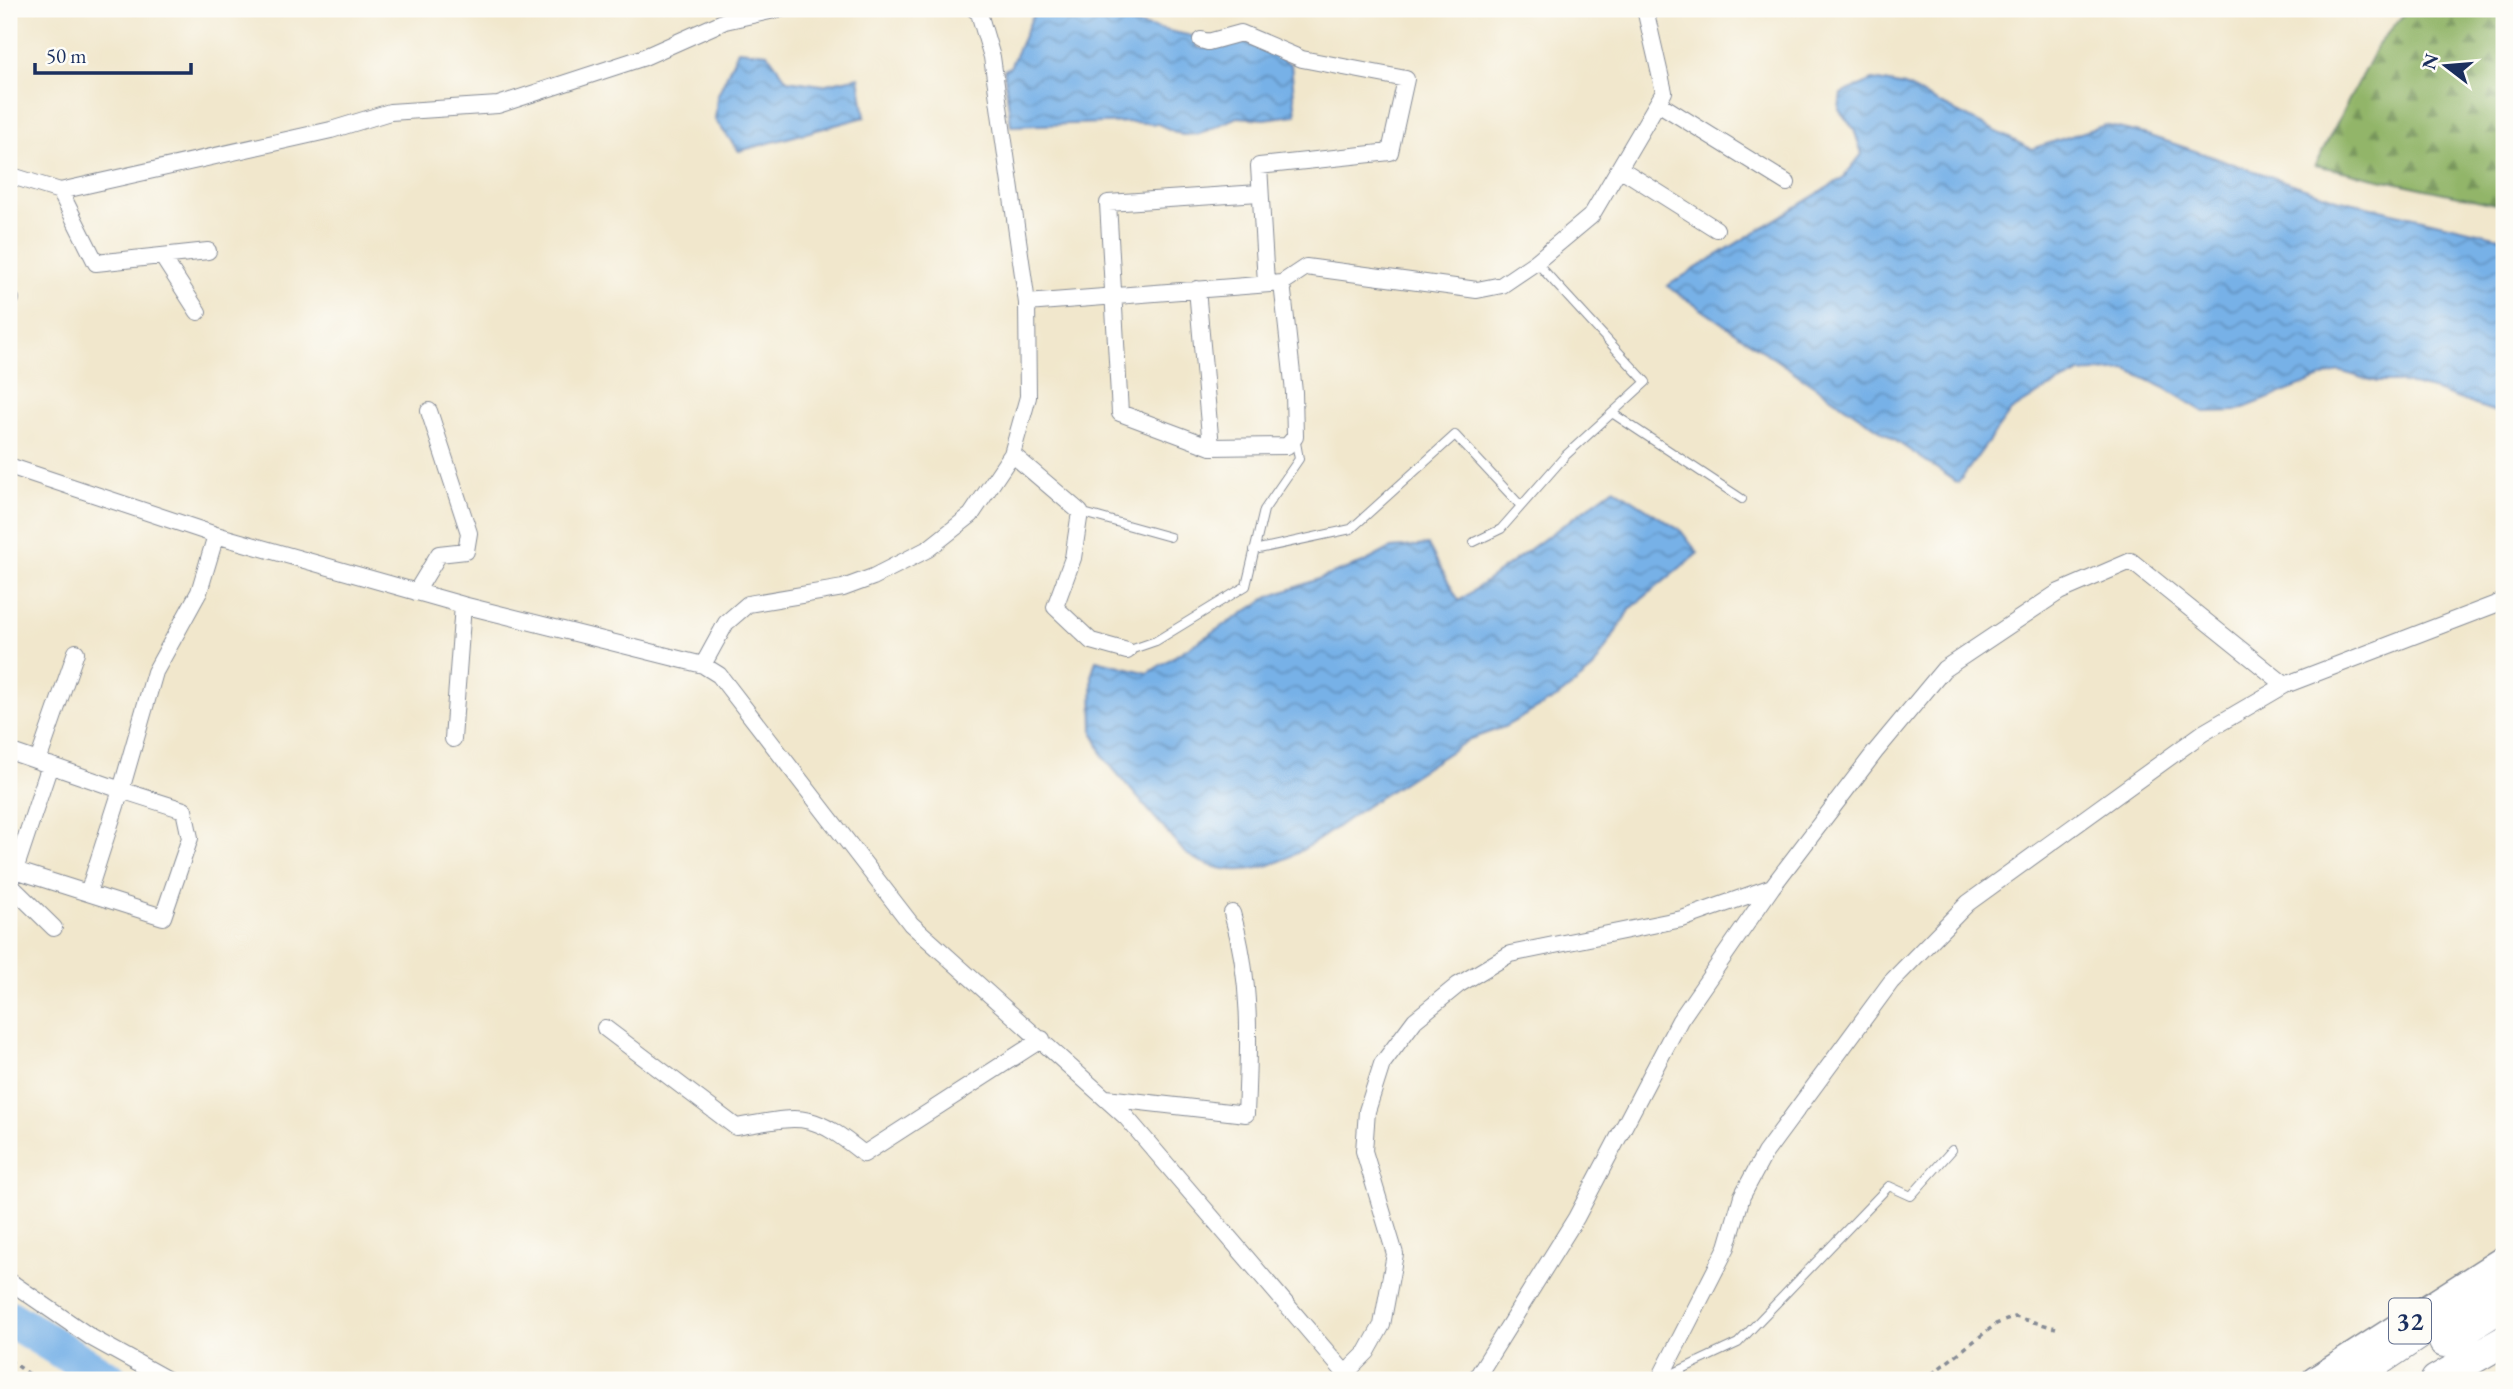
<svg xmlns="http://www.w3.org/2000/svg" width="2513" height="1389" font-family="'EB Garamond',serif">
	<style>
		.forest { fill: url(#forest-firs); stroke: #567264; stroke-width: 2 }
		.water { fill: url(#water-waves); stroke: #4970a2; stroke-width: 2 }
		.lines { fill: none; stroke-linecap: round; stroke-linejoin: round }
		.river { stroke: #77b1e7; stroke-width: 37 }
		.lane-casing { stroke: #868b95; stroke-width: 10 }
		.street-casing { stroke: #868b95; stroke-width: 18 }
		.primary-casing { stroke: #868b95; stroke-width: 29 }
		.highway-casing { stroke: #868b95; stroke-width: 32 }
		.path { stroke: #868b95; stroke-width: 3.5; stroke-dasharray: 5 5; stroke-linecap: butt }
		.lane { stroke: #fff; stroke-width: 8 }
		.street { stroke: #fff; stroke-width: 16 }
		.primary { stroke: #fff; stroke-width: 26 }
		.highway { stroke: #fff; stroke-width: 30 }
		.labels { text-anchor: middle; stroke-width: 5; stroke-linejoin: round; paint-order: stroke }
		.shield { fill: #fdfcf7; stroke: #5f6c8c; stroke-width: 2 }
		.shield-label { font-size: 26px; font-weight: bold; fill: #1b2f5e }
	</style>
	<defs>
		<pattern id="forest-firs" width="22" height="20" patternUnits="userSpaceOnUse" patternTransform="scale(1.75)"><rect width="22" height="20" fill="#92b569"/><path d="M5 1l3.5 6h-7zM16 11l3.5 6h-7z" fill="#76945a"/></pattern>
		<pattern id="water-waves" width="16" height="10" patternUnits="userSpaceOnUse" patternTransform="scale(1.75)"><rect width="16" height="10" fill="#77b1e7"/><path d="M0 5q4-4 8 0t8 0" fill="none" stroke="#6190be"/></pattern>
	</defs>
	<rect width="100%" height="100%" fill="#fdfcf7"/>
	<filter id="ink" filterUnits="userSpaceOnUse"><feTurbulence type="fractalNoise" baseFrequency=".0143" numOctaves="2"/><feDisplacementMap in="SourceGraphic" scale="14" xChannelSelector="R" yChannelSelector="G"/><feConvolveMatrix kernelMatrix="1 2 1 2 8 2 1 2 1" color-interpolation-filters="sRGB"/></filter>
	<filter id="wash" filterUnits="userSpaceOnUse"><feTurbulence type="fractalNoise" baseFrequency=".00686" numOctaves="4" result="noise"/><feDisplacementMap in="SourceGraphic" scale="28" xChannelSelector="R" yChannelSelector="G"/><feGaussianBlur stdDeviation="1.57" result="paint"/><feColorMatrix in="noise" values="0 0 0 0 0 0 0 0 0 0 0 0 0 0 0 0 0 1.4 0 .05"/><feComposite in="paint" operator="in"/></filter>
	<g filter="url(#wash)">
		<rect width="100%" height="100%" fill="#f1e7cc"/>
		<path class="forest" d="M2408 9H2504V206L2315 165 2377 46Z"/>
		<path class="water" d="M1036 9H1087L1104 17 1197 37 1196 47C1213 52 1224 40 1240 41 1256 43 1276 57 1291 64L1296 115 1264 119 1237 117 1199 134 1182 135 1158 124 1133 122 1011 126 1004 70 1010 67Z
			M738 50 767 53 787 80 822 85 859 77 865 117 739 151 715 120 717 97Z
			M1873 80 1905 86 2031 149 2105 125 2148 135 2337 199 2504 238V415L2433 390 2399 382H2377L2339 371 2236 411 2204 412 2165 388 2127 370 2080 373 2045 390 2011 411 1958 483 1667 286 1843 178 1862 154 1854 129 1839 110 1841 94Z
			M1614 488 1681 531 1698 553 1630 609 1592 670 1558 697 1504 727 1470 739C1437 760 1404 782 1371 803 1314 841 1255 900 1185 853L1104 758 1093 732 1092 673 1096 660 1148 673 1269 597 1363 563 1391 548 1428 545 1459 601Z"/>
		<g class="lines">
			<path class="river" d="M9 1318 110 1380"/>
		</g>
	</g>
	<g filter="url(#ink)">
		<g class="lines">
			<defs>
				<path id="lane" d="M1612 413 1742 499
					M1080 512 1170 537
					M1474 542 1501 529 1566 455 1646 382 1536 262
					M1254 550 1351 529 1455 435 1521 506
					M1127 651 1156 641 1246 586 1264 510 1299 459 1295 437
					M1663 1378 1738 1343 1889 1186 1911 1196 1952 1150"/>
				<path id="street" d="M1201 40 1208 42 1241 33 1302 59 1406 79 1390 152 1259 166 1266 283
					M1658 103 1787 183
					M1621 169 1716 229
					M9 175 60 191 331 130 390 112 498 105 642 58 725 21 779 9
					M60 191 96 263 208 251
					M1259 193 1108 203 1120 413 1211 447 1287 446 1295 437 1294 392 1282 283
					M162 256 198 312
					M1197 289 1211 447
					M9 299H11
					M1027 303 1282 283 1306 267 1477 290 1502 285 1536 262 1591 216 1664 92 1645 9
					M1012 454 1080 512 1073 558 1055 607 1091 641 1127 651
					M9 466 216 535 463 605 703 665 719 675 911 924 1126 1117 1351 1380
					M416 592 439 554 466 551 469 533 429 411
					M703 665 726 623 748 604 843 588 873 577 928 549 971 515 1012 454 1028 397 1027 303 992 57 979 13 974 9
					M453 739 463 605
					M9 751 121 790 155 672 199 592 216 535
					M38 761 76 652
					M50 765 10 885 54 928
					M15 870 163 917 190 838 184 810 121 790 88 893
					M605 1028 736 1127C803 1116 809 1110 864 1154L1042 1039
					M1106 1098 1246 1114C1249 1045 1252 980 1232 913
					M9 1281 92 1338 168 1380
					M1346 1373 1367 1352 1382 1325 1395 1254 1364 1151 1367 1111 1382 1064 1415 1020 1458 985 1510 954 1682 919 1772 887 1875 752 1944 669 2059 592 2131 561 2285 685 2504 601
					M1475 1380 1576 1218 1680 1020 1772 887
					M1659 1380 1727 1247 1742 1196 1765 1153 1891 982 1968 903 2203 733 2285 685"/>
				<path id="primary" d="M2315 1380 2504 1259"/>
				<path id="highway" d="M2444 1342 2504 1305
					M2350 1380 2504 1277
					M2436 1380 2504 1341"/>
			</defs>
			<use href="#lane" class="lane-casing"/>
			<use href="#street" class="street-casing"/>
			<use href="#primary" class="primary-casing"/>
			<use href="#highway" class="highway-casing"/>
			<path class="path" d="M9 1360 38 1380
				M1924 1380 1996 1324 2015 1317 2056 1328"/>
			<use href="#lane" class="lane"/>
			<use href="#street" class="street"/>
			<use href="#primary" class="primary"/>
			<use href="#highway" class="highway"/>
		</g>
	</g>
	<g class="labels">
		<rect class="shield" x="2389" y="1298.5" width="42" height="45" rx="5"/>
		<g class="shield-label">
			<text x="2410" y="1330">32</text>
		</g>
	</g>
	<rect width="2513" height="1389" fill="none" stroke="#fdfcf7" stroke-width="35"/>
	<g transform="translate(2446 66) rotate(286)" stroke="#fdfcf7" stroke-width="5" paint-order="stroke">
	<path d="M0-5L12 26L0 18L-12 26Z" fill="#1b2f5e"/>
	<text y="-10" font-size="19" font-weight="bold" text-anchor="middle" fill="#1b2f5e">N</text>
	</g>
	<path d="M35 63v10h156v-10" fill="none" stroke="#1b2f5e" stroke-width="3.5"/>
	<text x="46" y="63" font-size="21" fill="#1b2f5e" stroke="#fdfcf7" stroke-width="5" paint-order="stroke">50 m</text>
</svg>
